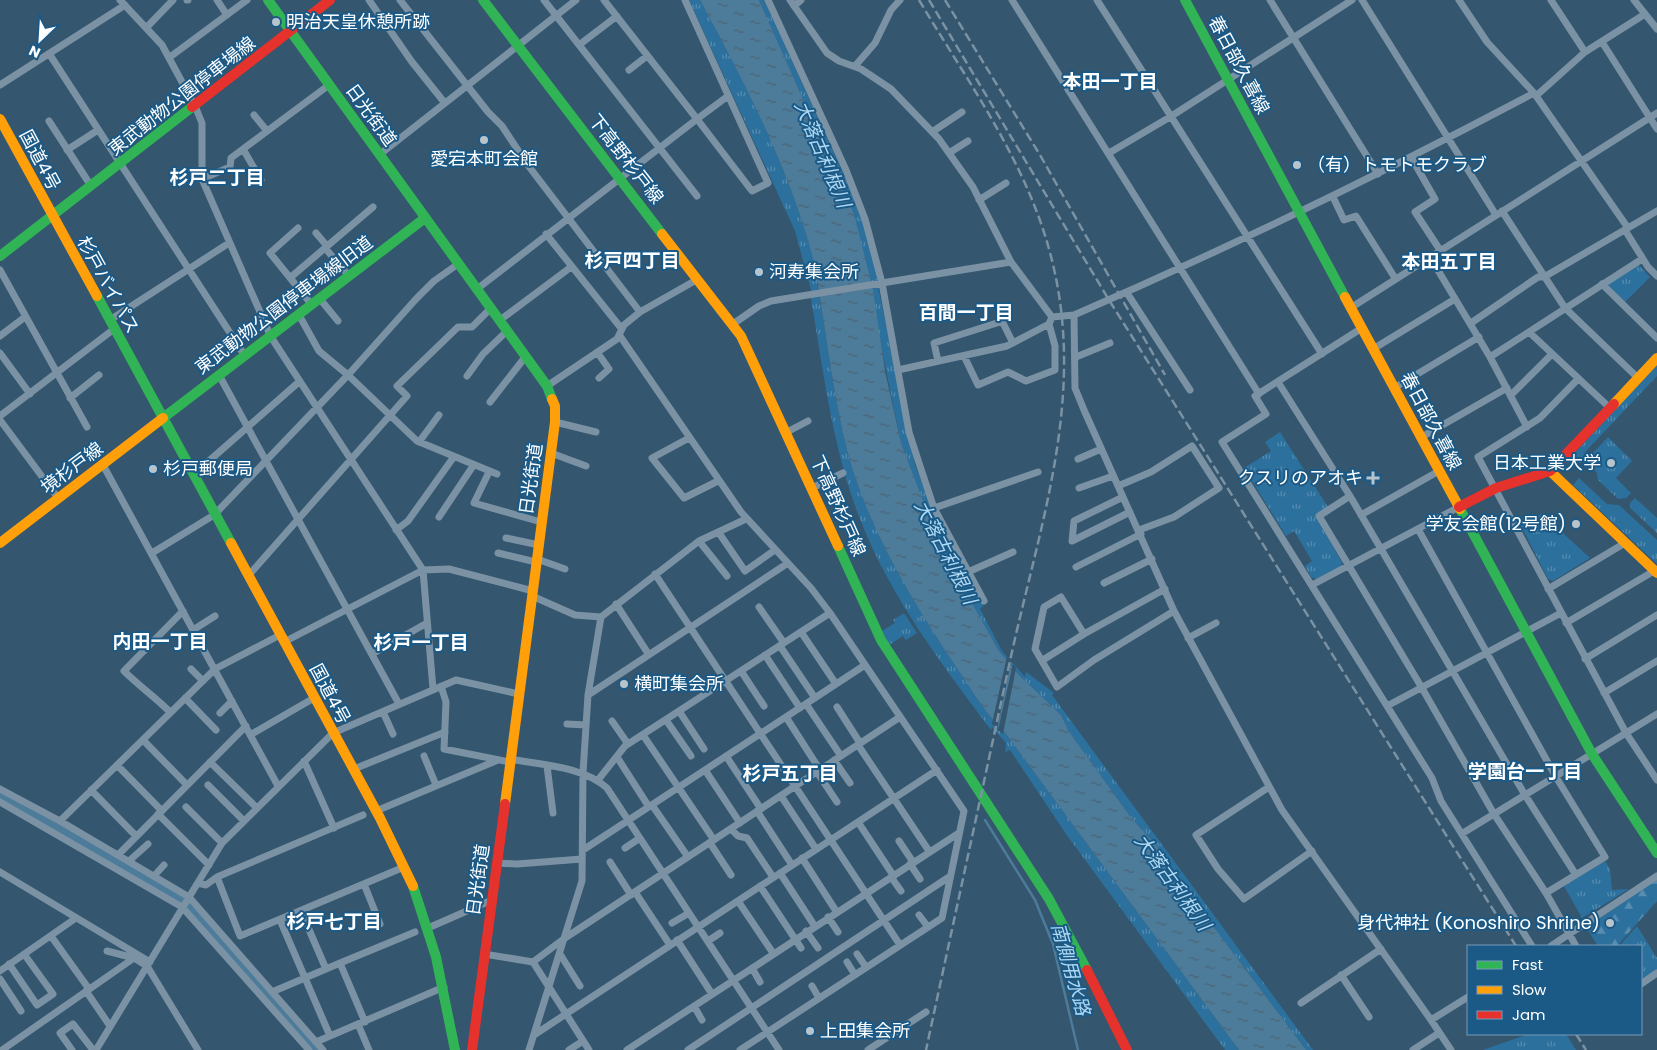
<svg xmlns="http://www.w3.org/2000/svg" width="1657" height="1050" font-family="Poppins,'Noto Sans JP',sans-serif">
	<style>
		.grass { fill: url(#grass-tufts) }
		.forest { fill: url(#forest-firs) }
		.water { fill: url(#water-ripples) }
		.pier { fill: #34566e }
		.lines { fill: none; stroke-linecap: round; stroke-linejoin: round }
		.stream { stroke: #4d7b9a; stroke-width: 2.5 }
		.river { stroke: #4d7b9a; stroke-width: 15 }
		.street { stroke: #7a92a4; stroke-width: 7 }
		.fast { stroke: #30b455; stroke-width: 10 }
		.slow { stroke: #ff9f0a; stroke-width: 10 }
		.jam { stroke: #e5322d; stroke-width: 10 }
		.rail { stroke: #7b92a3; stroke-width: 2.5; stroke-dasharray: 9 4; stroke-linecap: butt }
		.poi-dot { fill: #b8c4cc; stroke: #1b5a87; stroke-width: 2 }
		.labels { text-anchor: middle; stroke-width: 4; stroke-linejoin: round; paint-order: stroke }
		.poi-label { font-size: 18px; fill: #fff; stroke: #1b5a87; text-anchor: start }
		.street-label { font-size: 18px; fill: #fff; stroke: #1b5a87 }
		.neighbourhood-label { font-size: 19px; font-weight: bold; fill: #fff; stroke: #1b5a87 }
		.water-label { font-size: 19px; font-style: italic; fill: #aed8f3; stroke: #1b5a87 }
	</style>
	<defs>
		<pattern id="grass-tufts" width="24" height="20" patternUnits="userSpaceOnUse" patternTransform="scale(1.25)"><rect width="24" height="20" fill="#2c709d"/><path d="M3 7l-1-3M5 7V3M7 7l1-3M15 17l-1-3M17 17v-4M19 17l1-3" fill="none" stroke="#568db1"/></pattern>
		<pattern id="forest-firs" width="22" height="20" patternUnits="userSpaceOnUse" patternTransform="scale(1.25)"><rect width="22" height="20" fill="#2c709d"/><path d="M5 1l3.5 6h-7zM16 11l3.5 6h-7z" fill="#568db1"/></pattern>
		<pattern id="water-ripples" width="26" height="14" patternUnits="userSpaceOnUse" patternTransform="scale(1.25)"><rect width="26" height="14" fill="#4d7b9a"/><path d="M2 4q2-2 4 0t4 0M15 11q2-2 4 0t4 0" fill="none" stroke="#4c6473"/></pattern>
	</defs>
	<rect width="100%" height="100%" fill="#34566e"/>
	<path class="grass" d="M689 0H700C744 82 788 165 812 255 817 273 818 293 822 311 829 357 836 405 847 450 868 530 913 602 958 670 973 692 987 716 1006 734L1239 1050H1225L1066 834 1010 750 1005 752 1006 743 992 727 991 730C943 666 892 599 862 524 833 453 824 374 811 299V290L795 231Z
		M759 0H764L857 204 871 242 878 278V286L915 465 932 508 983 606 980 609 1002 651 1025 677 1026 672 1054 693 1052 695 1313 1050H1306L1171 870 1156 845 1132 819 1068 730 1061 715 1019 675 999 651 942 550 901 443 854 214Z
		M1638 264 1650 277 1625 302 1609 286V283Z
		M1657 365V376L1586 451 1582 463H1572L1568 460Z
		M1280 432 1328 507 1315 516 1342 562 1341 566 1316 579 1311 577 1305 566 1312 561 1294 531 1286 536 1244 468 1271 451 1265 442Z
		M1608 437 1632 461 1616 478 1631 493 1626 498 1618 499 1598 480 1597 473 1589 465 1593 453Z
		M1579 478 1607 504 1619 505 1657 540V564L1573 485Z
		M1635 498 1657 518V533L1630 508V503Z
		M1542 514 1590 558 1553 581 1548 579 1520 524Z
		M904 613 917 633 906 640 903 636 889 645 882 631 895 623 893 620Z
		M1605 861 1610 869 1612 890 1629 889 1582 918 1564 886Z
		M1637 926 1657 958V970L1641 981V946H1619Z
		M1529 1034H1566L1576 1050H1483Z"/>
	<path class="forest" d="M1657 880V901L1617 946H1598L1586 927Z"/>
	<path class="water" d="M700 0H759L854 214 873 290 885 371 901 443 942 550 999 651 1019 675 1061 715 1068 730 1132 819 1156 845 1171 870 1306 1050H1239L1006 734C987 716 973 692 958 670 913 602 868 530 847 450 836 405 829 357 822 311 819 293 817 273 812 255 788 165 744 82 700 0Z"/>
	<path class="pier" d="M1007 656 1011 662 997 729 992 724Z
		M1013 664 1016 668 1003 734 998 730Z"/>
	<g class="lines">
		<path class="stream" d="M918 620 927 615
			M985 820 1035 900 1053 944 1078 1050"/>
		<path class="river" d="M0 796 49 821 192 908 315 1050"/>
		<path class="street" d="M120 0 162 45 195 106 202 123V179L271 337 423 570 284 642
			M187 0H188
			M217 0 227 15
			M369 0 412 62 444 102
			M400 0 488 112 502 126 527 164 640 312
			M544 0 697 196
			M685 0 768 183 752 191 697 119 728 96
			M768 0 846 170 865 219 882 283 909 432 919 463 934 508 984 601
			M790 0 827 53 839 61 861 69 891 89 939 139 973 187 1011 262 1052 317 1074 315 1075 388 1084 410 1174 611 1282 810 1431 1020 1468 997
			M1012 0 1259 394
			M1097 0 1322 354
			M1270 0 1378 174
			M1362 0 1496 215
			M1459 0 1487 42 1534 93 1628 228
			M1551 0 1585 52
			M1634 0 1657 29
			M794 6 801 0
			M146 28 173 0
			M1602 42 1657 129
			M579 45 617 16
			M50 55 245 356
			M170 57 247 0
			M855 66 875 43 891 10 900 0
			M629 70 647 56
			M0 85 125 5
			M1536 96 1585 52 1645 14
			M254 115 267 131
			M49 121 91 186
			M932 132 962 112
			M243 149 261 180
			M67 150 98 130
			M949 153 968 141
			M1109 153 1170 117 1352 0
			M379 155 576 0
			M1411 157 1435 199 1415 212 1440 250
			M202 179 230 167 231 158 329 85
			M1333 197 1344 220 1356 216 1395 278
			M979 200 1006 183
			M1502 211 1565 308 1638 378
			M298 228 270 253 312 305
			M1625 230 1648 267 1657 276
			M316 233 327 246
			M546 234 621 328
			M325 248 349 276
			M1430 257 1490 357 1527 427
			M0 270 87 427
			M291 277 373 207
			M1602 284 1657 338
			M477 289 697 119 604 0
			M1127 293 1190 390
			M320 299 338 321
			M1352 307 1657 113
			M299 315 319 351 348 375 417 441 497 474
			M1074 315C1231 247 1383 173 1534 93
			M110 320 229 243
			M500 320 571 267
			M1471 323 1538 277H1544L1657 211
			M733 324 759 306 771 301 1011 262
			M1362 328 1255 396 1266 414 1222 442 1432 778 1441 801 1532 946
			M1529 332 1610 408
			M0 336 25 317
			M1373 349 1455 299
			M597 352 609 369 599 378
			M0 353 30 394
			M964 356 978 385 1008 372 1026 381 1055 370V346L1049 324 1052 317
			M1076 357 1110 343
			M1490 357 1642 259
			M938 361 934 343 1000 322 1003 323 1013 343
			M898 370 1007 346 1049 324
			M219 375 399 704
			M467 376 483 354 507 331
			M1578 379 1540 418 1478 457 1626 733 1657 780
			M1278 382 1350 496 1525 795 1576 875
			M547 386 617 339 624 325 640 312 698 279
			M1394 388 1479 337
			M1511 395 1552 354
			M70 398 99 375
			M490 402 526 356
			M0 416 114 329
			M0 420 58 498
			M555 422 596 432
			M787 432 808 421
			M689 438 652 458 684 498 718 481
			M1420 438 1507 388
			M419 442 439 415
			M551 453 586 466
			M1078 459 1101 449
			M103 465 278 786
			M489 472 474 503 541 522
			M193 475 300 381
			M1118 486 1151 472 1192 446 1219 488 1174 517 1139 530
			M812 488 843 473
			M1079 488 1113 476
			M1350 496 1319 516 1422 688 1494 814 1546 893 1576 946
			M1123 497 1074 521 1072 541 1130 512
			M934 508 1038 472
			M1361 515 1439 471
			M439 517 473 466
			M1418 529 1556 777 1605 857 1546 893
			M396 530 408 521 453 458
			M719 533 745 571 775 550
			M506 538 539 545
			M699 541 727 576
			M152 553 214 515 348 375 416 299 434 281 458 264
			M498 553 536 562
			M537 559 565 569
			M1076 567 1141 534
			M968 572 1013 552
			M655 574 900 945
			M248 576 407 396 397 386 458 327H472L491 308
			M1104 583 1152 559
			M1312 585 1459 507
			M1548 589 1625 543
			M616 604 649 655
			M759 607 784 643
			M601 617 699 541 746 519
			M1566 623 1654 571
			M193 630 215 616
			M801 632 836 684
			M1084 634 1061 597 1044 607 1035 649 1057 687 1094 660 1174 611
			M1188 638 1216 623
			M780 646 815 698
			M372 654 427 623
			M765 655 800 708
			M1585 659 1657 615
			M1043 660 1084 634 1165 589
			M191 669 203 681
			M741 671 764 706
			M441 686 446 702 444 749 510 762
			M433 689 423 570 449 569 533 591
			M1604 693 1657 661
			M588 695 788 563
			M185 698 216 730
			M806 704 841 756
			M1387 706 1561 613
			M837 707 860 743
			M679 711 704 749
			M170 712C155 697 139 686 124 671L183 611
			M383 712 393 734
			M220 713 232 701
			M786 717 820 770
			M666 720 691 756
			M612 721 628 744
			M567 724 586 725
			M250 735 314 698
			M643 735 714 840
			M143 740 187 785
			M858 745 929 851
			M424 756 436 785
			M726 756 761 809
			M617 757 649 807
			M510 759C541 765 583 766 607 788L779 1050
			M834 760 850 783
			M304 761 334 828
			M210 762 257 808
			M117 765 162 811
			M547 766 553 813
			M354 769 445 732
			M705 770 740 823
			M817 772 837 802
			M598 780 625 746 830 613 811 588 741 512 620 336
			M208 785 244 821
			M1269 787 1196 835 1218 869 1244 899 1312 851
			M0 789 60 821 189 897 323 1050
			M91 790 136 836
			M781 796 816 849
			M0 802 182 907 309 1050
			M652 805 688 857
			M186 807 222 843
			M376 811 498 760
			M757 811 792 865
			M158 814 209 865
			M60 821 215 669 280 635
			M858 822 893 875
			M731 829 738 836 747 838 773 877
			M1463 833 1657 714
			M899 841 913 862
			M710 843 731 875
			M625 848 640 838
			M583 850 865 665
			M118 855 246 726
			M802 858 836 911
			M129 861 148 844
			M610 862 631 895
			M497 863 517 864 582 859
			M910 864 920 879
			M0 872 150 962
			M780 873 814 925
			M154 876 164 865
			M217 877 240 936 404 867
			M891 877 901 891
			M198 883 206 885 217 877 363 815
			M364 884 380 924
			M760 886 801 948
			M635 892 670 945
			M738 901 773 953
			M301 911 326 969
			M919 915 928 927
			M828 917 838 932
			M280 920 330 1036
			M672 923 689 913
			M428 928 492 900
			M806 931 818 948
			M51 936 89 989
			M677 940 712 994
			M708 941 720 933
			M1551 946 1657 876
			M107 951 134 958 147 966 198 1050
			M484 954 533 962 565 938 900 717
			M560 954 580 986
			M857 954 866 967
			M533 962 589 1050
			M847 962 855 975
			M340 963 415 932
			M9 964 37 1005 53 994 24 954
			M752 968 760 982
			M0 971 76 918
			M1341 975 1369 1017
			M0 979 21 1011
			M1641 984 1657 973
			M812 986 819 998
			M86 991 110 1026
			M272 992 340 963 365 1022
			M1301 1003 1381 949
			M694 1006 702 1020
			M1431 1020 1451 1050
			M358 1024 369 1050
			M534 1035 937 770
			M316 1042 444 987
			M2 1050 134 958
			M72 1050 60 1033 73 1024 93 1050
			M96 1050 222 843 333 733 456 680 519 694
			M529 1050 582 881 583 773 588 695 601 617 575 615 532 596
			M569 1050 583 1041
			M627 1050 959 833
			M688 1050 949 877
			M740 1050 942 918 964 811 830 613
			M868 1050 926 1012
			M1413 1050 1439 1033"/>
		<path class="fast" d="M268 0 547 386 552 399
			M483 0 662 234
			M1185 0 1345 297
			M0 256 192 107
			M97 296 231 543
			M163 418 425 218
			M1460 509 1592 754 1657 853
			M838 546 881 640 1049 899 1087 970
			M413 886 436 957 455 1050"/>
		<path class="slow" d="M0 119 97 296
			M662 234 741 336 838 546
			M1345 297 1460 509
			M1614 404 1657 358
			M1550 471 1657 573
			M0 543 163 418
			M231 543 380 818 413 886
			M505 804 555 422V406L552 399"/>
		<path class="jam" d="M192 107 330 0
			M1459 507 1496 488 1550 471 1614 404
			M1087 970 1127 1050
			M472 1050 505 804"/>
		<path class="rail" d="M919 0C966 79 1024 158 1049 249 1089 392 1040 522 1010 661 982 791 954 920 926 1050
			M929 0 1109 300 1516 946
			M945 0 1040 155 1165 375
			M1576 1034 1586 1050"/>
	</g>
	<g class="poi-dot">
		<circle cx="276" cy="22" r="5"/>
		<circle cx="484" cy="140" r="5"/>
		<circle cx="1297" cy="165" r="5"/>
		<circle cx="759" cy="272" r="5"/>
		<circle cx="1611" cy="463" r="5"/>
		<circle cx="153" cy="469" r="5"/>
		<path d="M1370.5 470.5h5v5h5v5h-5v5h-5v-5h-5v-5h5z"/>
		<circle cx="1576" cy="524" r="5"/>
		<circle cx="624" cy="684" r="5"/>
		<circle cx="1610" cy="923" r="5"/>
		<circle cx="810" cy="1031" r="5"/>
	</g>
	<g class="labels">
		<g class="poi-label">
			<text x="286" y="28">明治天皇休憩所跡</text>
			<text x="484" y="165" text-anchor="middle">愛宕本町会館</text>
			<text x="1307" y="171">（有）トモトモクラブ</text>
			<text x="769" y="278">河寿集会所</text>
			<text x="1601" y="469" text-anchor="end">日本工業大学</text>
			<text x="163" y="475">杉戸郵便局</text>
			<text x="1363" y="484" text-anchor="end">クスリのアオキ</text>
			<text x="1566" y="530" text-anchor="end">学友会館(12号館)</text>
			<text x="634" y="690">横町集会所</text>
			<text x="1600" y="929" text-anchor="end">身代神社 (Konoshiro Shrine)</text>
			<text x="820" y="1037">上田集会所</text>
		</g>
		<g class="street-label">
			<text transform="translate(1239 65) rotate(62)" y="6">春日部久喜線</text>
			<text transform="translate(182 96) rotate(-38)" y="6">東武動物公園停車場線</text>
			<text transform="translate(371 115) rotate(54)" y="6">日光街道</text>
			<text transform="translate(626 159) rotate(52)" y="6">下高野杉戸線</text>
			<text transform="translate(40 160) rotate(62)" y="6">国道4号</text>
			<text transform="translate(108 285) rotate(61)" y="6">杉戸バイパス</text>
			<text transform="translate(284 305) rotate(-37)" y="6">東武動物公園停車場線旧道</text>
			<text transform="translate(1431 421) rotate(62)" y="6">春日部久喜線</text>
			<text transform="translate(72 468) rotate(-37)" y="6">境杉戸線</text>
			<text transform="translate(531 479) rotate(-82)" y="6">日光街道</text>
			<text transform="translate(838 506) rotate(66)" y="6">下高野杉戸線</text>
			<text transform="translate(330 694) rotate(62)" y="6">国道4号</text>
			<text transform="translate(478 880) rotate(-82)" y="6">日光街道</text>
		</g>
		<g class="neighbourhood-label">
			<text x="1110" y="88">本田一丁目</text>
			<text x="217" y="184">杉戸二丁目</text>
			<text x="632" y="267">杉戸四丁目</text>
			<text x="1449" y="268">本田五丁目</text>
			<text x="966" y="319">百間一丁目</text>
			<text x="160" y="648">内田一丁目</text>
			<text x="421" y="649">杉戸一丁目</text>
			<text x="1525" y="778">学園台一丁目</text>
			<text x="790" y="780">杉戸五丁目</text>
			<text x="334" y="928">杉戸七丁目</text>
		</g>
		<g class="water-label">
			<text transform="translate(823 154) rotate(67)" y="7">大落古利根川</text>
			<text transform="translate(946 552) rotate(63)" y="7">大落古利根川</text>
			<text transform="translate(1173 882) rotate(54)" y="7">大落古利根川</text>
			<text transform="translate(1071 969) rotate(74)" y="7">南側用水路</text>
		</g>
	</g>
	<rect x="1467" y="945" width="175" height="90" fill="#1b5a87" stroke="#769cb7"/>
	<rect x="1477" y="961" width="25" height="8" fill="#30b455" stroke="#769cb7"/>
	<text x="1512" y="970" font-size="15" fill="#ffffff">Fast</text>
	<rect x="1477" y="986" width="25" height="8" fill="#ff9f0a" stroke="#769cb7"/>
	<text x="1512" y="995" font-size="15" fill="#ffffff">Slow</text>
	<rect x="1477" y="1011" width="25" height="8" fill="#e5322d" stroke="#769cb7"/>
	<text x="1512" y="1020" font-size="15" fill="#ffffff">Jam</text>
	<g transform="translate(40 40) rotate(205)" stroke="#1b5a87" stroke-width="4" paint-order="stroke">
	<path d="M0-4L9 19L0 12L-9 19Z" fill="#ffffff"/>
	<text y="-8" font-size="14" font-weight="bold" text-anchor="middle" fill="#ffffff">N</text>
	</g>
</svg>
